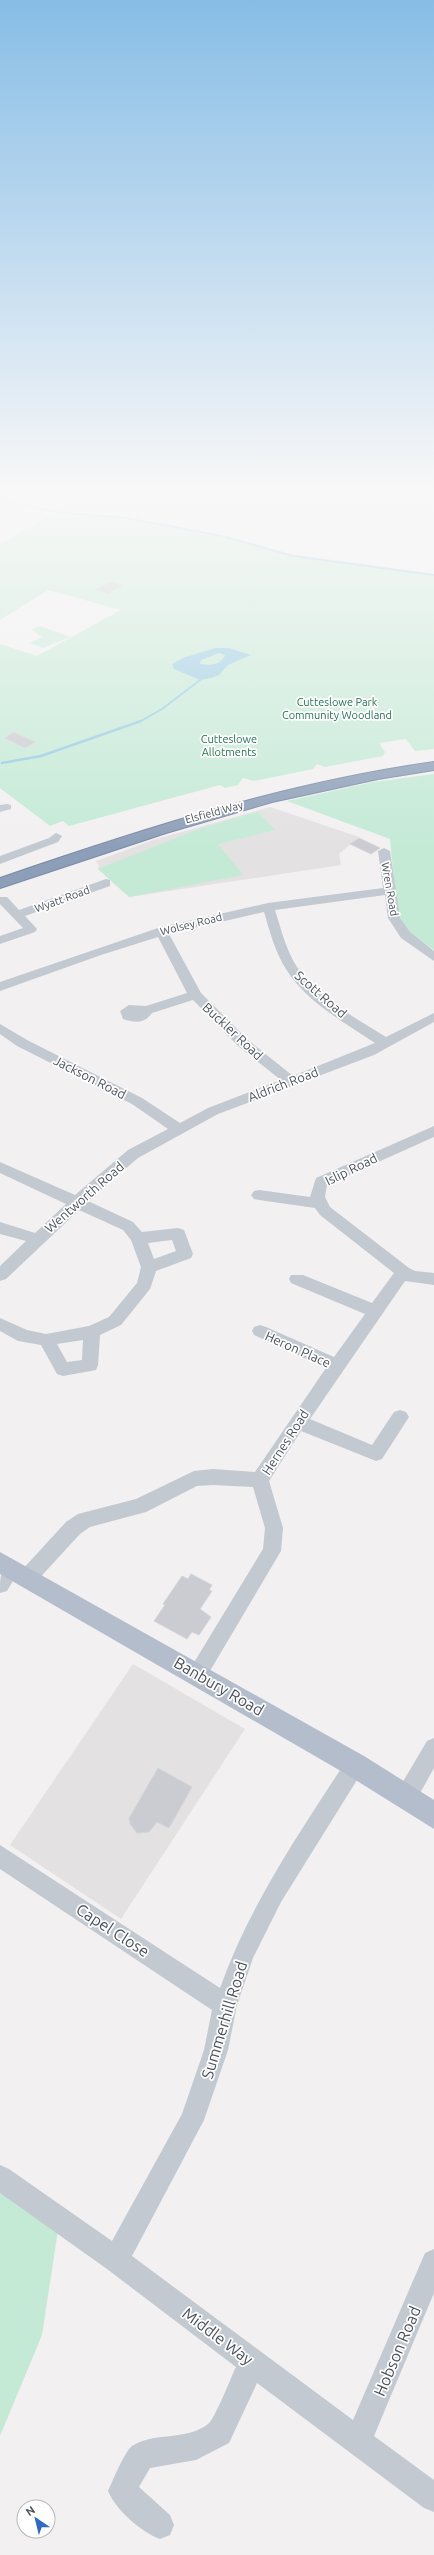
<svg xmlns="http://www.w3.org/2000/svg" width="434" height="2555" font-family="Ubuntu,sans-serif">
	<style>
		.education { fill: #e3e1e1 }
		.green { fill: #c4ead6 }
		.water { fill: #96cbe2; fill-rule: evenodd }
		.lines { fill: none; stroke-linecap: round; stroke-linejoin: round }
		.stream-far1 { stroke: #96cbe2; stroke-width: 2 }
		.stream { stroke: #96cbe2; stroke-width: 2.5 }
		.building { fill: #cbccd1; stroke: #d4d6da }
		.highway-casing { stroke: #798aa4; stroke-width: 2 }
		.minor { fill: #c2c9d0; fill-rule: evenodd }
		.major { fill: #b3bdcb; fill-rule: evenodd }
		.highway { fill: #8d9fb8; fill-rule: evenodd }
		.labels { text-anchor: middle; stroke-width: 3.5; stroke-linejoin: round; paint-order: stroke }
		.far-park-label { font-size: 11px; fill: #227452; stroke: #fff }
		.far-street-label { font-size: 11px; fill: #4a515b; stroke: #fff }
		.street-label { font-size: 13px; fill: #4a515b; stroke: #fff }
		.near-street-label { font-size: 16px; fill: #4a515b; stroke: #fff }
	</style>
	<rect width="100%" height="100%" fill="#f2f0f0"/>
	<path class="education" d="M270 807 359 837 339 854 341 865 129 897 98 869 99 866 96 861 153 840Z
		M133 1664 245 1729 121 1919 10 1845Z"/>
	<path class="green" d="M61 513 127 518 223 536 291 554 434 574V749L415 751 406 739 379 743 385 752 383 756 325 767 317 764 313 769 254 781 243 778 238 785 225 788 220 785 69 826 63 821 50 826 0 788V644L37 656 121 610 48 590 0 620V544L49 516Z
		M40 626 70 637 43 648 30 643 42 637 32 630Z
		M434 774V950L408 932 397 913 390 839 287 801 373 782Z
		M258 812 275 830 218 844 243 875 129 897 98 869 199 829Z
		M0 2190 58 2230 42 2335 0 2436Z"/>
	<path class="water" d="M215 648H229L251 655 228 665 219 675 211 678 200 680 174 669 172 664 183 658ZM219 653 225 655C221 665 210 666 200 664L201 660Z"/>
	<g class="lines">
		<path class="stream-far1" d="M0 500 56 512 126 518 222 536
			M226 537 293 556 434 575
			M139 722 162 709 200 680"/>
		<path class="stream" d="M2 763 41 756 141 721"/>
	</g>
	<path class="building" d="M110 582 122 585 108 594 96 590Z
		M14 732 26 738 36 742 25 748 4 738Z
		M359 838 380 848 371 854 350 844Z
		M191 1574 212 1585 209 1590 212 1591 200 1609 211 1617 199 1635 192 1632 187 1639 154 1621 165 1605 163 1604 182 1576 188 1579Z
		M158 1768 192 1787 169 1828 157 1822 149 1832 137 1833 130 1824 129 1818Z"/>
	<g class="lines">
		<defs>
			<path id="highway" d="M434 762V770L378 779 272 802 166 833 0 888V878C143 829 284 783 434 762Z"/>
		</defs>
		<use href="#highway" class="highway-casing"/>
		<path class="minor" d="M7 804 11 805V809L0 812V805Z
			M56 833 62 836 58 842 0 864V856L49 838Z
			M384 848 390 851 400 918 410 932 434 951V961L401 938 388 918 385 895 275 910C281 929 286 950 297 967 317 998 356 1018 386 1037L434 1013V1022L374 1055 218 1114 138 1158 88 1201 133 1222 142 1232 178 1228 184 1230 193 1254 191 1258 156 1271 150 1289 121 1325 100 1335 98 1365 96 1370 63 1376 57 1374 41 1345 18 1341 0 1331V1318L27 1330 46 1334 89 1326 109 1317 137 1283 141 1267 131 1240 123 1230 79 1210 6 1279 0 1281V1266L26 1241 0 1234V1222L35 1233 66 1204 0 1173V1162L75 1195 128 1150 168 1129 132 1104 17 1046 0 1034V1024L27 1040 142 1098 180 1123 208 1108 281 1080 238 1046 193 1000 152 1013C144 1024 135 1023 123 1019L120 1011 129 1005 146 1006 187 993 158 937 101 955 0 991V982L161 927 268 903 383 888 378 851ZM264 912C270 932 275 952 286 969 306 1002 344 1022 375 1043L293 1076 248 1040 201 993 169 934ZM172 1240 176 1251 154 1259 148 1243ZM83 1340 82 1360 67 1362 57 1344Z
			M106 879 110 880V886L25 916 37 929 35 932 0 944V936L23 928 0 904V897H7L19 910Z
			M434 1126V1137L327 1185 325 1197 330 1207 409 1268 415 1271 434 1273V1285L405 1281 310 1419 372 1445 394 1412 400 1410 406 1412 409 1417 382 1459 376 1461 301 1431 269 1481 283 1528 281 1551 204 1681 197 1683 190 1681 187 1674 263 1549 265 1528 253 1487 213 1485 197 1486 146 1512 90 1527 80 1534 35 1583 28 1585 21 1583 18 1577 21 1571 66 1522 78 1514 136 1499 194 1471 213 1469 255 1472 326 1368 254 1335 252 1331 254 1327 260 1325 266 1327 334 1357 365 1314 291 1283 289 1279 291 1275H303L372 1303 394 1273 320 1215 315 1208 259 1200 254 1199 251 1195 254 1191 259 1190 310 1197 316 1178Z
			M11 1561 18 1563 20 1569 7 1591 0 1593C0 1580 0 1566 11 1561Z
			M434 1738V1768L414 1804 406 1808 398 1804 395 1797 398 1790 427 1741Z
			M355 1755 362 1758 365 1765 362 1772 281 1902 253 1958 237 2005 228 2050 204 2120 132 2256 353 2420 425 2253 434 2249V2293L374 2436 434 2480V2512L424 2508 257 2383 229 2443 196 2460 150 2468 139 2487 170 2515 174 2525 170 2535 160 2539C141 2532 116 2510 108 2491 112 2482 125 2451 132 2446 153 2432 186 2441 208 2424 215 2419 231 2377 236 2367L107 2269 0 2193V2165L9 2169 112 2241 182 2114 204 2050 212 2010 0 1869V1845L220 1988C250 1904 300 1832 348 1758Z"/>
		<path class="major" d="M0 1552 364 1756 434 1800V1829L346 1774 0 1574Z"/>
		<use href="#highway" class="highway"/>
	</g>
	<linearGradient id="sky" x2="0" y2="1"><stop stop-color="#87bde6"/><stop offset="0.58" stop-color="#f9f8f8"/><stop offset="1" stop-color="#f9f8f8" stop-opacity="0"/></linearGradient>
	<rect width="434" height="848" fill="url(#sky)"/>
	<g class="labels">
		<g class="far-park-label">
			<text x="337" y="706">Cutteslowe Park<tspan x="337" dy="13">Community Woodland</tspan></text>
			<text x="229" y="743">Cutteslowe<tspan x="229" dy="13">Allotments</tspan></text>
		</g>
		<g class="far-street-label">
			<text transform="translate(214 812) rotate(-15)" y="4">Elsfield Way</text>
			<text transform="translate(390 889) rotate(80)" y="4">Wren Road</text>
			<text transform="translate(62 899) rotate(-20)" y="4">Wyatt Road</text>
			<text transform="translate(191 924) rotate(-14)" y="4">Wolsey Road</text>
		</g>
		<g class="street-label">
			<text transform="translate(321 994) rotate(41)" y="5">Scott Road</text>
			<text transform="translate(233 1031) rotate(43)" y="5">Buckler Road</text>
			<text transform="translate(90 1077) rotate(27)" y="5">Jackson Road</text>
			<text transform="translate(283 1084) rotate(-21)" y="5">Aldrich Road</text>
			<text transform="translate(351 1169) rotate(-26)" y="5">Islip Road</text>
			<text transform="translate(84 1197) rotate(-41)" y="5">Wentworth Road</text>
			<text transform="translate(298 1349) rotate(24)" y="5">Heron Place</text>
			<text transform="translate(285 1442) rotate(-57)" y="5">Hernes Road</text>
		</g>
		<g class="near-street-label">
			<text transform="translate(219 1686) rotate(30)" y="6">Banbury Road</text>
			<text transform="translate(113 1930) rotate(33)" y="6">Capel Close</text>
			<text transform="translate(224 2020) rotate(-73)" y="6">Summerhill Road</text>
			<text transform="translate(218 2336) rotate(37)" y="6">Middle Way</text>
			<text transform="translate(397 2351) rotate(-67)" y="6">Hobson Road</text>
		</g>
	</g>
	<g transform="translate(36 2519) rotate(325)"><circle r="19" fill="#ffffff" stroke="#b7b9bd"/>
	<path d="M0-3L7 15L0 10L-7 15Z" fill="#2f67cd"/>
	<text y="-6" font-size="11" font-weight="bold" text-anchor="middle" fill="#4a515b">N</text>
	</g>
</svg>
